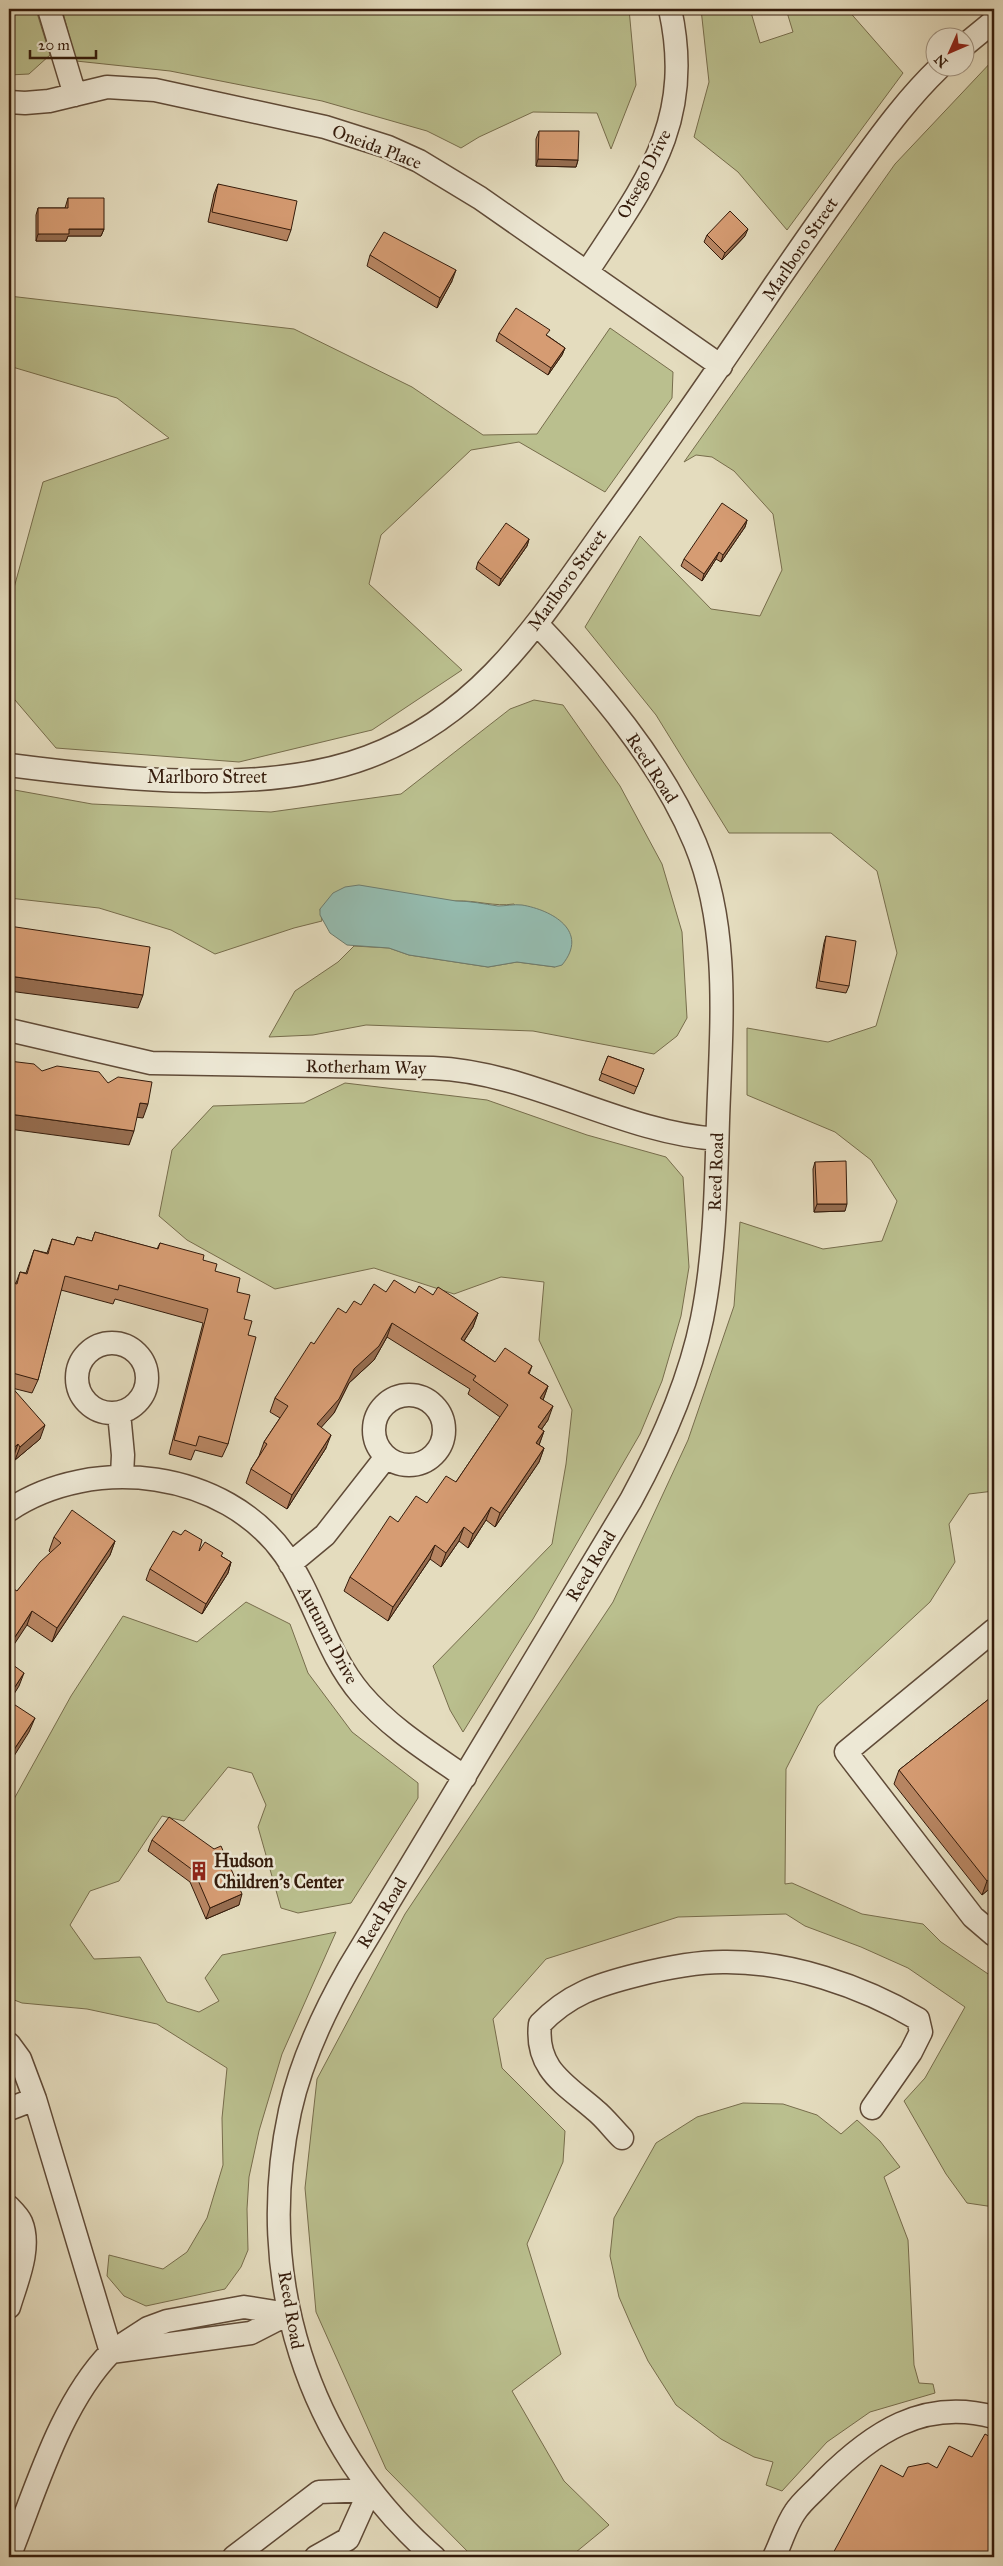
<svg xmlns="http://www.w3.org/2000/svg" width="1003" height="2566" font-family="'IM FELL Great Primer',serif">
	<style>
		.green { fill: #babf8e; stroke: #776d4c }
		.water { fill: #95bcb0; stroke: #6e7c6e }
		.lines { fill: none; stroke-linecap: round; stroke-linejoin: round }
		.minor-casing { stroke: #604b38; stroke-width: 25 }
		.minor { stroke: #ede8d5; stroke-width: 22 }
		.wall { fill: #b88663; stroke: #341b0b }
		.shaded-wall { fill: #966d50; stroke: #341b0b }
		.building { fill: #d69c73; stroke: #341b0b }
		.labels { text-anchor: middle; stroke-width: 5; stroke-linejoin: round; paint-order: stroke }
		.street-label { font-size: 18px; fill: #341b0b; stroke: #ede8d5 }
		.poi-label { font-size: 18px; font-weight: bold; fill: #341b0b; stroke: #ede8d5; text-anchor: start }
	</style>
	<rect width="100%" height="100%" fill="#e4dcbe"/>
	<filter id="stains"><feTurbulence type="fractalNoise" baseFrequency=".004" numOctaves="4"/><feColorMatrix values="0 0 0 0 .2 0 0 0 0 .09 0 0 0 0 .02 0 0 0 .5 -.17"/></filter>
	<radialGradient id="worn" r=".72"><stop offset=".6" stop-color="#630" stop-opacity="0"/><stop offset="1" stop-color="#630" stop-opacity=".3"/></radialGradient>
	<path class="green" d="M9 9H34L37 13 50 55 29 74 9 75Z
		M62 9H629L636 85 611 149 597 113 533 112 479 137 461 148 427 131 322 101 170 71 76 61Z
		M701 9H750L760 43 793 32 786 9H847L903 73 787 230 738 172 694 137 709 82Z
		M994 59V1491L969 1494 949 1524 955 1562 930 1602 818 1706 786 1769 785 1884 792 1883 862 1914 923 1924 941 1942 994 1978V2207L967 2203 946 2174 904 2101 925 2078 965 2007 908 1968 861 1947 805 1926 786 1914 678 1917 546 1959 493 2019 502 2068 565 2131 563 2162 527 2244 561 2354 512 2391 564 2481 609 2525 570 2557H473L386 2469 316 2312 305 2188 317 2079 405 1914 613 1602 688 1440 734 1306 740 1222 823 1249 882 1241 897 1201 871 1160 835 1132 747 1095V1028L828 1042 876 1026 897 953 877 871 831 833H729L656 715 585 627 640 536 711 609 760 616 782 570 773 514 734 471 712 457 696 455 684 462 895 164Z
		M9 296 294 329 412 387 483 435 537 434 610 328 673 372 672 398 605 492 519 442 471 450 381 535 369 584 462 670 372 730 239 762 56 748 9 693V606L43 482 169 438 117 398 9 366Z
		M534 700 563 705 620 786 662 864 682 932 687 1018 677 1036 654 1054 533 1031 366 1025 313 1035 269 1037 295 991 338 962 354 946 389 948 409 955 488 967 517 962 555 967 514 904C494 907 476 900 456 901L320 909 322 921 294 928 215 954 171 930 99 908 9 898V789L92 804 271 812 401 794 510 709Z
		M345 1083 487 1100 587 1135 666 1157 683 1177 689 1267 681 1316 662 1381 640 1434 533 1619 463 1732 450 1710 433 1666 552 1544 566 1464 572 1410 539 1340 544 1282 501 1277 454 1294 374 1268 275 1289 187 1240 159 1216 172 1150 213 1106 304 1103Z
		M246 1602 290 1624 308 1673 352 1732 418 1783V1798L351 1903 298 1913 281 1908 258 1827 266 1805 252 1773 228 1767 184 1821 162 1816 119 1881 90 1891 70 1925 94 1959 140 1957 167 2002 199 2012 219 2001 205 1978 222 1955 336 1932 282 2054 259 2131 249 2177 247 2209 248 2250 241 2267 225 2289 146 2306 124 2296 107 2276 109 2255 163 2269 187 2252 207 2218 223 2165 222 2118 227 2068 157 2024 87 2009 22 2003 9 1998V1808L71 1696 123 1616 197 1642Z
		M743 2103 783 2104 817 2115 841 2134 857 2120 880 2141 900 2167 884 2177 908 2240 914 2365 919 2383 933 2384 935 2393 870 2412 827 2442 782 2491 766 2485 773 2462 754 2457 721 2439 676 2405 648 2361 632 2327 619 2297 610 2256 614 2218 656 2143 697 2117Z"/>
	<path class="water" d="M359 885 456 901C471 901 484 904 498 906 506 906 513 904 522 905 552 910 590 931 562 965L555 967 517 962 488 967 409 955 389 948 347 945 330 933 320 915V909L333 893 345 887Z"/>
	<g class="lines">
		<defs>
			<path id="minor" d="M49 9 75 95
				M966 44 994 21
				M9 102 25 103 49 101 107 87 155 90 325 127 388 147 419 161 480 198 721 366
				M587 272C646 182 695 122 670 9
				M9 765C117 779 265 796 368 757 483 714 539 621 607 526 664 447 720 367 774 286 803 244 832 202 862 161 886 128 910 96 939 68
				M9 1030 151 1063 433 1068C532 1072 619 1132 717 1139
				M77 1378a35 35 0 1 1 70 0a35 35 0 1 1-70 0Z
				M374 1430a35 35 0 1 1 70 0a35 35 0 1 1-70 0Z
				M119 1413 123 1455 122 1476
				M9 1510C93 1454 225 1470 285 1555 315 1599 326 1653 361 1694 390 1728 429 1752 465 1777
				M290 1564 325 1535 386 1457
				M994 1630 846 1752 973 1917 994 1935
				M9 2044 20 2059 35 2099 111 2352C60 2404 36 2490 9 2557
				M9 2109 35 2099
				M622 2138C613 2129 605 2118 595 2110 565 2084 535 2069 540 2024 569 1994 597 1985 637 1975 665 1968 693 1962 723 1962 789 1961 862 1986 918 2019L921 2032 911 2052 872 2108
				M9 2207C13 2211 19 2217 21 2222 32 2248 16 2283 9 2307
				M244 2307 288 2314 251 2333 111 2352 148 2328 167 2321Z
				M234 2557 319 2492 370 2490
				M316 2557 348 2539 370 2490
				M434 2557C306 2445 254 2277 290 2111 301 2061 324 2012 349 1968L631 1500C662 1443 689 1383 702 1319 715 1254 716 1187 718 1120 721 1028 731 930 695 843 661 761 597 687 537 624
				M774 2557C781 2543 786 2525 795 2512 802 2501 815 2491 824 2481 872 2433 923 2398 994 2417"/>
		</defs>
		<use href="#minor" class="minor-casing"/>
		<use href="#minor" class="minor"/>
	</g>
	<path class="wall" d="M539 131 578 160 576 167 536 166V139Z
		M218 184 291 230 287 241 208 222 214 194Z
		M68 198 104 229 101 236H68L66 241H36V215L38 208H65Z
		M707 235 745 236 722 260 704 242Z
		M370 255 452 281 437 308 367 266Z
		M499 333 548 336 565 348 562 355 548 375 496 341Z
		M747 520 745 527 721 562 716 559 702 581 681 566 684 559Z
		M529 539 527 546 499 586 476 569 478 562Z
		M826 936 849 986 846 993 816 988 824 943Z
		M608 1056 644 1069 634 1094 599 1080Z
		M815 1162 845 1211 814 1212 813 1169Z
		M95 1232 157 1249 160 1243 203 1260 237 1292 248 1335 228 1444 222 1457 195 1450 191 1460 169 1454 203 1323 115 1299 113 1304 61 1290 38 1380 32 1393 12 1388 40 1439 15 1460 13 1458 9 1461V1282L16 1283 20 1272 26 1273 34 1250 47 1253 52 1239 74 1245 77 1237 92 1241Z
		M386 1292 433 1295 478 1313 473 1327 464 1341 495 1362 532 1366 529 1374 548 1386 543 1400 548 1420 541 1430 544 1431 539 1445 544 1448 539 1462 495 1527 486 1520 468 1548 459 1541 441 1567 430 1559 388 1621 344 1591 350 1577 398 1522 427 1503 456 1482 500 1417 468 1394 470 1389 387 1337 374 1360 349 1383 334 1413 321 1427 326 1448 287 1509 246 1483 251 1469 259 1456 264 1442 280 1418 270 1412 275 1398 314 1344 346 1313Z
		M54 1537 115 1541 110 1555 52 1642 27 1625 17 1591 51 1553 49 1551Z
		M199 1551 221 1556 231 1562 228 1573 202 1614 146 1580 150 1569Z
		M994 1695V1885L982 1895 894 1784 899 1770Z
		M152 1840 214 1849 239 1905 206 1919 190 1882 148 1851Z"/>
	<path class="shaded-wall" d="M538 159 578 160 576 167 536 166Z
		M69 229H104L101 236H68L66 241H36L38 234Z
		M748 229 745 236 722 260 725 253Z
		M456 270 452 281 437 308 440 298Z
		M565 348 562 355 548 375 551 368Z
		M747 520 745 527 721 562 723 555Z
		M529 539 527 546 499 586 501 579Z
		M719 552 716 559 702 581 704 574Z
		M9 976 143 995 138 1008 9 991Z
		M140 1103 148 1104 143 1118 135 1117Z
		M9 1114 134 1131 129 1145 9 1129Z
		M817 1204H847L845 1211 814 1212Z
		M478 1313 473 1327 456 1353 461 1339Z
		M392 1323 387 1337 374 1360 349 1383 334 1413 312 1438 317 1424 354 1369Z
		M548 1386 543 1400 540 1398Z
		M553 1406 548 1420 533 1441 538 1427Z
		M45 1425 40 1439 15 1460 20 1447Z
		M544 1431 539 1445 536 1443Z
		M331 1435 326 1448 287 1509 292 1495Z
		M18 1444 13 1458 9 1461V1452Z
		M544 1448 539 1462 495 1527 500 1513Z
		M491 1507 486 1520 468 1548 473 1534Z
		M464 1527 459 1541 441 1567 446 1553Z
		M115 1541 110 1555 52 1642 57 1628Z
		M435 1545 430 1559 388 1621 393 1607Z
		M231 1562 228 1573 202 1614 206 1604Z
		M32 1611 27 1625 9 1652V1646Z
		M24 1673 19 1686 9 1702V1696Z
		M35 1718 29 1732 9 1764V1757Z
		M994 1875V1885L982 1895 987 1881Z
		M242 1894 239 1905 206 1919 210 1908Z"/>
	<path class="building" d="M539 131H579L578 160 538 159Z
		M218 184 297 201 291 230 212 212Z
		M68 198H104V229H69V234H38V208H68Z
		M730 211 748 229 725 253 707 235Z
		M384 232 456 270 440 298 370 255Z
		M516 308 550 330 546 335 565 348 551 368 499 333Z
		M722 503 747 520 723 555 719 552 704 574 684 559Z
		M506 523 529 539 501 579 478 562Z
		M9 926 150 947 143 995 9 976Z
		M826 936 856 941 849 986 819 981Z
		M608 1056 644 1069 637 1087 601 1073Z
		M9 1061 34 1064 42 1071 57 1066 99 1072 108 1083 118 1077 152 1082 148 1104 140 1103 134 1131 9 1114Z
		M846 1161 847 1204H817L815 1162Z
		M95 1232 158 1249 160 1243 204 1255 203 1260 217 1264 215 1271 240 1278 237 1292 250 1295 244 1319 252 1321 248 1335 256 1337 228 1444 199 1436 196 1446 174 1440 208 1309 119 1285 118 1290 65 1276 38 1380 9 1372V1282L17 1284 20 1272 27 1274 34 1250 48 1254 52 1239 74 1245 77 1237 92 1241Z
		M394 1280 415 1293 419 1286 433 1295 438 1287 478 1313 461 1339 495 1362 505 1348 532 1366 528 1373 548 1386 540 1398 553 1406 538 1427 544 1431 536 1443 544 1448 500 1513 491 1507 473 1534 464 1527 446 1553 435 1545 393 1607 350 1577 390 1516 398 1522 416 1496 427 1503 446 1476 456 1482 508 1405 473 1380 476 1376 392 1323 379 1346 354 1369 339 1399 317 1424 331 1435 292 1495 251 1469 267 1444 264 1442 288 1406 275 1398 311 1342 314 1344 338 1308 346 1313 354 1301 361 1305 374 1284 386 1292Z
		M9 1384 45 1425 20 1447 18 1444 9 1452Z
		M72 1510 115 1541 57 1628 32 1611 9 1646V1586L17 1591 40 1562 61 1543 54 1537Z
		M185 1530 202 1540 199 1551 205 1542 223 1553 221 1556 231 1562 206 1604 150 1569 173 1531 181 1535Z
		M9 1662 24 1673 9 1696Z
		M994 1695V1875L987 1881 899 1770Z
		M9 1701 35 1718 9 1757Z
		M169 1817 214 1849 221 1846 242 1894 210 1908 194 1871 152 1840Z
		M985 2434 994 2439V2557H831L881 2465 903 2477 908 2467 928 2463 937 2468 949 2446 972 2457Z"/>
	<defs>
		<symbol id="building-bare" viewBox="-9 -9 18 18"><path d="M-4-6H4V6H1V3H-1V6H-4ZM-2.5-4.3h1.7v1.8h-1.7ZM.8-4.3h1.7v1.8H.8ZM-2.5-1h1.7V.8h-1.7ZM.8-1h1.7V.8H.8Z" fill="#8f2418" stroke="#ede8d5" stroke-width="2.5" paint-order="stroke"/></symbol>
	</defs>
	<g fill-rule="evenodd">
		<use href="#building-bare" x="185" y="1857" width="28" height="28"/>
	</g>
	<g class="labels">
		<g class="street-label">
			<text transform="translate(377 147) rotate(21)" y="6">Oneida Place</text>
			<text transform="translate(644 174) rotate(-63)" y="6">Otsego Drive</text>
			<text transform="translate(800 249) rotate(-56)" y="6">Marlboro Street</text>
			<text transform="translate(567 580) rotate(-54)" y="6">Marlboro Street</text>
			<text transform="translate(652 768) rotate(57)" y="6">Reed Road</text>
			<text x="207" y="783">Marlboro Street</text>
			<text transform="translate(366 1067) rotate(1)" y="6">Rotherham Way</text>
			<text transform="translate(716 1172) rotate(-88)" y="6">Reed Road</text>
			<text transform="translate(591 1566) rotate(-59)" y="6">Reed Road</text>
			<text transform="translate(328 1635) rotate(62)" y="6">Autumn Drive</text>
			<text transform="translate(382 1913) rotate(-59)" y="6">Reed Road</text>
			<text transform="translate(291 2310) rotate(80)" y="6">Reed Road</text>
		</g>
		<g class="poi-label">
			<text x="214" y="1867">Hudson<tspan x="214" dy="21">Children's Center</tspan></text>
		</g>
	</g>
	<rect width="1003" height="2566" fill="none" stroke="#e4dcbe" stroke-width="30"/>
	<rect x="10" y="10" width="983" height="2546" fill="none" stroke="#341b0b" stroke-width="2.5"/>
	<rect x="15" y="15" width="973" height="2536" fill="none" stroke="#341b0b"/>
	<g transform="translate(950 52) rotate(225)"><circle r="24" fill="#ede8d5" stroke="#a39684"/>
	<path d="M0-4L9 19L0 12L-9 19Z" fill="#8f2418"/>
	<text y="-8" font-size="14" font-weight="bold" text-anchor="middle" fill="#341b0b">N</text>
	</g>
	<path d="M30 50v8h66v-8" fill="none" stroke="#341b0b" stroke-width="2.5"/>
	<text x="38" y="50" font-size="15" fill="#341b0b" stroke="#ede8d5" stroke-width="4" paint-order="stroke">20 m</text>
	<rect width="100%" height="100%" filter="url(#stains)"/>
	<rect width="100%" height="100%" fill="url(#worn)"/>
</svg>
